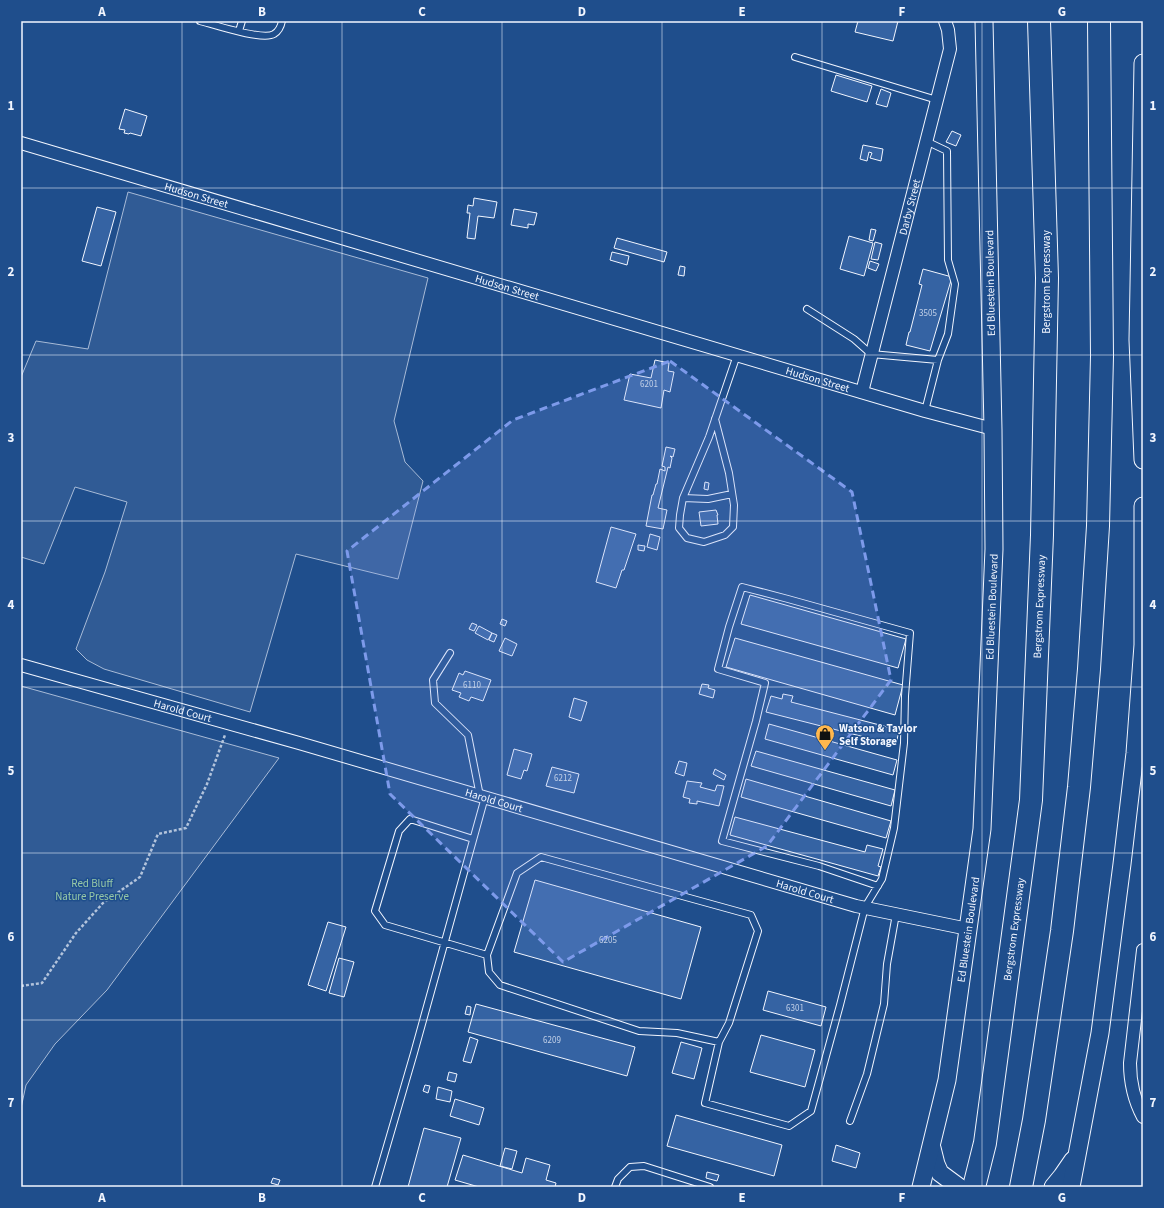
<svg xmlns="http://www.w3.org/2000/svg" width="1164" height="1208" font-family="'Source Sans 3',sans-serif">
	<style>
		.built { fill: #305b95; stroke: #a8bbd7 }
		.building { fill: #3563a3; stroke: #f2f6ff }
		.lines { fill: none; stroke-linecap: round; stroke-linejoin: round }
		.lane-casing { stroke: #f2f6ff; stroke-width: 8 }
		.street-casing { stroke: #f2f6ff; stroke-width: 14 }
		.secondary-casing { stroke: #f2f6ff; stroke-width: 19 }
		.highway-casing { stroke: #f2f6ff; stroke-width: 24 }
		.path { stroke: #b3c4dc; stroke-width: 2.5; stroke-dasharray: 3 2; stroke-linecap: butt }
		.lane { stroke: #1f4e8c; stroke-width: 6 }
		.street { stroke: #1f4e8c; stroke-width: 12 }
		.secondary { stroke: #1f4e8c; stroke-width: 17 }
		.highway { stroke: #1f4e8c; stroke-width: 22 }
		.marked { fill: #7d9aea; fill-opacity: 0.2; stroke: #7d9aea; stroke-width: 3; stroke-dasharray: 8 5; stroke-linejoin: round }
		.grid { fill: none; stroke: #f2f6ff; stroke-width: 1; stroke-opacity: 0.55 }
		.labels { text-anchor: middle; stroke-width: 3; stroke-linejoin: round; paint-order: stroke }
		.number-label { font-size: 9px; fill: #c3d1e8 }
		.street-label { font-size: 11px; fill: #f2f6ff; stroke: #1f4e8c }
		.poi-label { font-size: 11px; font-weight: bold; fill: #f2f6ff; stroke: #1f4e8c; text-anchor: start }
		.park-label { font-size: 11px; fill: #97c8a6; stroke: #1f4e8c }
		.neatline { fill: none; stroke: #f2f6ff; stroke-width: 1.5 }
		.grid-label { font-size: 13px; text-anchor: middle; font-weight: bold; fill: #f2f6ff }
	</style>
	<rect width="100%" height="100%" fill="#1f4e8c"/>
	<path class="built" d="M128 192 428 278 394 421 405 462 423 481 398 579 296 554 250 712 104 669 87 660 76 649 105 572 127 502 75 487 44 564 21 557V377L36 341 88 349Z
		M21 686 279 758 107 990 55 1044 26 1085 21 1108Z"/>
	<path class="building" d="M858 21H898L893 41 855 32Z
		M836 75 872 86 867 102 831 91Z
		M881 89 891 93 887 107 876 104Z
		M125 109 147 116 141 136 130 133 129 134 124 133 125 130 119 129Z
		M952 131 961 135 956 146 946 142Z
		M863 145 883 149 881 161 870 158 872 153 869 152 867 161 860 159Z
		M474 198 497 202 494 218 478 216 475 239 467 238 470 213H467L468 205 473 206Z
		M97 207 116 212 101 266 82 261Z
		M514 209 537 213 534 225 528 224V228L511 225Z
		M871 229 876 230 873 241 869 240Z
		M849 236 873 243 864 276 840 269Z
		M617 238 667 252 664 262 614 248Z
		M875 242 882 244 878 260 871 259Z
		M612 252 629 256 627 265 610 260Z
		M870 261 879 264 876 271 868 268Z
		M680 266 685 267 684 276 678 275Z
		M923 269 952 277 930 351 906 345 909 332H910L922 285 919 284Z
		M655 360 669 363 668 371 674 372 670 392 664 390 661 408 624 400 630 374 651 378Z
		M666 447 675 449 673 457 670 456 672 458 670 468 668 467 658 508 667 510 663 529 646 526 652 495H653L656 484H657L660 469 665 471V467L662 466Z
		M705 482 709 483 708 490 704 489Z
		M716 510 718 515H717L718 524 701 526 699 512Z
		M611 527 636 534 624 570H622L616 588 596 582Z
		M650 534 660 537 657 550 647 547Z
		M638 545 645 546 644 551 638 550Z
		M750 595 906 639 898 668 741 624Z
		M502 619 507 621 505 626 500 624Z
		M472 623 477 625 474 631 469 629Z
		M479 626 492 633 488 640 475 633Z
		M492 633 497 635 494 642 489 640Z
		M505 638 517 644 512 656 499 651Z
		M735 638 903 685 895 715 726 667Z
		M465 671 491 680 483 701 471 697 469 701 459 697 461 693 452 690 459 673 463 675Z
		M702 684 709 685 708 688 715 690 713 698 699 694Z
		M783 694 793 696 791 702 899 730 896 745 766 712 771 696 782 699Z
		M574 698 587 702 581 721 569 717Z
		M769 724 897 760 893 775 765 739Z
		M514 749 532 754 527 771 524 770 521 779 507 775Z
		M756 751 895 790 891 806 751 766Z
		M679 761 687 763 684 776 675 773Z
		M552 767 579 774 574 793 546 786Z
		M715 769 726 775 724 780 713 774Z
		M746 779 891 821 886 838 741 797Z
		M687 781 702 783 700 787 715 791 717 785 724 786 719 806 697 801V804L689 803 690 799 683 797Z
		M735 817 865 852 867 845 883 849 878 866 881 867 878 876 730 835Z
		M535 880 701 927 681 999 514 952Z
		M328 922 346 927 326 991 308 985Z
		M339 958 354 962 344 997 329 993Z
		M768 991 826 1007 821 1026 763 1010Z
		M476 1004 635 1047 627 1076 468 1032Z
		M467 1006 471 1007 470 1015 465 1014Z
		M761 1035 815 1050 805 1087 750 1072Z
		M470 1037 478 1040 471 1063 463 1061Z
		M681 1042 702 1048 694 1079 672 1073Z
		M449 1072 457 1074 455 1082 447 1080Z
		M425 1085 430 1086 428 1093 423 1091Z
		M438 1087 452 1091 450 1102 436 1099Z
		M455 1099 484 1108 479 1125 450 1116Z
		M676 1115 782 1145 774 1176 667 1146Z
		M424 1128 461 1138 447 1187H408Z
		M836 1145 860 1153 856 1168 832 1161Z
		M505 1148 517 1151 512 1169 500 1166Z
		M463 1155 522 1173 526 1158 550 1165 546 1180 556 1183 555 1187H479L455 1180Z
		M707 1172 719 1175 717 1181 706 1178Z
		M273 1178 280 1180 278 1185 271 1183Z"/>
	<g class="lines">
		<defs>
			<path id="lane" d="M200 21C215 25 263 41 274 34 279 31 281 26 282 21
				M239 31 242 21
				M795 57 937 100
				M807 309 854 339 871 354 938 360 948 334 955 284 948 260 947 151 926 141
				M925 411 938 360
				M715 419 729 473 734 505 733 527 725 535 704 542 687 538 679 528 680 515 683 498 709 437 737 355
				M683 498 708 499 732 494
				M450 653 433 680 435 703 468 735 480 796
				M473 839 410 819 399 831 375 911 385 925 487 955 489 972 500 985 639 1031 677 1033 719 1042 729 1023 758 931 751 915 541 857 517 873 487 955
				M719 1042 705 1103 789 1126 811 1111 840 1005 865 907 882 879 894 828 904 743 905 696 910 633 788 599 742 587 729 627 718 669 765 683 756 721 722 841 819 866 878 886
				M850 1121 867 1074 884 1004 887 964 896 914
				M375 1187 414 1053 485 797
				M615 1187 618 1179 630 1167 644 1166 710 1187"/>
			<g id="street">
				<path id="s1" d="M21 143 925 411 993 429"/>
				<path id="s2" d="M862 392 950 49 948 30 945 21"/>
				<path id="s3" d="M21 665 299 743 856 906 968 929"/>
				<path d="M1143 950 1130 1063C1130 1082 1134 1100 1143 1117"/>
			</g>
			<g id="secondary">
				<path d="M1143 63 1138 340 1143 460"/>
				<path d="M932 1148 936 1164 940 1173 959 1187"/>
				<path id="s4" d="M921 1187 947 1080 982 829 994 549 993 429 984 21"/>
				<path d="M1053 1187 1062 1176 1073 1160"/>
				<path d="M1071 1187 1100 1033 1122 864 1135 753 1143 645V506"/>
			</g>
			<g id="highway">
				<path id="s5" d="M974 1187 985 1143 1031 800 1042 535 1047 278 1039 21"/>
				<path d="M1021 1187 1034 1120 1062 931 1079 787 1089 669 1098 526 1102 356 1099 21"/>
			</g>
		</defs>
		<use href="#lane" class="lane-casing"/>
		<use href="#street" class="street-casing"/>
		<use href="#secondary" class="secondary-casing"/>
		<use href="#highway" class="highway-casing"/>
		<path class="path" d="M21 986 42 983 76 933 103 903 140 877 158 834 186 828 207 784 225 735"/>
		<use href="#lane" class="lane"/>
		<use href="#street" class="street"/>
		<use href="#secondary" class="secondary"/>
		<use href="#highway" class="highway"/>
	</g>
	<path class="marked" d="M670 361 852 492 891 680 767 846 563 962 390 794 347 551 513 420Z"/>
	<path class="grid" d="M182 21V1187M342 21V1187M502 21V1187M662 21V1187M822 21V1187M982 21V1187M21 188H1143M21 355H1143M21 521H1143M21 687H1143M21 853H1143M21 1020H1143"/>
	<defs>
		<symbol id="shop-pin" viewBox="-11 -11 22 30"><path d="M0 17L-7.5 6A9.5 9.5 0 1 1 7.5 6Z" fill="#ffb74d" stroke="#1f4e8c"/><path d="M-5-2.5h2.3a2.7 3.5 0 0 1 5.4 0H5L5.5 6h-11ZM-1.5-2.5h3a1.5 2.3 0 0 0-3 0Z" fill="#111"/></symbol>
	</defs>
	<g fill-rule="evenodd">
		<use href="#shop-pin" x="814" y="723" width="22" height="30"/>
	</g>
	<g class="labels">
		<g class="number-label">
			<text x="928" y="316">3505</text>
			<text x="649" y="387">6201</text>
			<text x="472" y="688">6110</text>
			<text x="563" y="781">6212</text>
			<text x="608" y="943">6205</text>
			<text x="795" y="1011">6301</text>
			<text x="552" y="1043">6209</text>
		</g>
		<g class="street-label">
			<text dy="4" stroke="none"><textPath href="#s1" startOffset="183">Hudson Street</textPath></text>
			<text dy="4" stroke="none"><textPath href="#s2" startOffset="191">Darby Street</textPath></text>
			<text transform="translate(1046 282) rotate(-90)" y="4">Bergstrom Expressway</text>
			<text transform="translate(990 283) rotate(-91)" y="4">Ed Bluestein Boulevard</text>
			<text dy="4" stroke="none"><textPath href="#s1" startOffset="507">Hudson Street</textPath></text>
			<text dy="4" stroke="none"><textPath href="#s1" startOffset="831">Hudson Street</textPath></text>
			<text dy="4" stroke="none"><textPath href="#s5" startOffset="585">Bergstrom Expressway</textPath></text>
			<text dy="4" stroke="none"><textPath href="#s4" startOffset="586">Ed Bluestein Boulevard</textPath></text>
			<text dy="4" stroke="none"><textPath href="#s3" startOffset="168">Harold Court</textPath></text>
			<text dy="4" stroke="none"><textPath href="#s3" startOffset="492">Harold Court</textPath></text>
			<text dy="4" stroke="none"><textPath href="#s3" startOffset="816">Harold Court</textPath></text>
			<text dy="4" stroke="none"><textPath href="#s5" startOffset="261">Bergstrom Expressway</textPath></text>
			<text dy="4" stroke="none"><textPath href="#s4" startOffset="262">Ed Bluestein Boulevard</textPath></text>
		</g>
		<g class="poi-label">
			<text x="839" y="732">Watson &amp; Taylor<tspan x="839" dy="13">Self Storage</tspan></text>
		</g>
		<g class="park-label">
			<text x="92" y="887">Red Bluff<tspan x="92" dy="13">Nature Preserve</tspan></text>
		</g>
	</g>
	<rect width="1164" height="1208" fill="none" stroke="#1f4e8c" stroke-width="44"/>
	<rect x="22" y="22" width="1120" height="1164" class="neatline"/>
	<g class="grid-label">
		<text x="102" y="16">A</text>
		<text x="262" y="16">B</text>
		<text x="422" y="16">C</text>
		<text x="582" y="16">D</text>
		<text x="742" y="16">E</text>
		<text x="902" y="16">F</text>
		<text x="1062" y="16">G</text>
		<text x="11" y="110">1</text>
		<text x="1153" y="110">1</text>
		<text x="11" y="276">2</text>
		<text x="1153" y="276">2</text>
		<text x="11" y="442">3</text>
		<text x="1153" y="442">3</text>
		<text x="11" y="609">4</text>
		<text x="1153" y="609">4</text>
		<text x="11" y="775">5</text>
		<text x="1153" y="775">5</text>
		<text x="11" y="941">6</text>
		<text x="1153" y="941">6</text>
		<text x="11" y="1107">7</text>
		<text x="1153" y="1107">7</text>
		<text x="102" y="1202">A</text>
		<text x="262" y="1202">B</text>
		<text x="422" y="1202">C</text>
		<text x="582" y="1202">D</text>
		<text x="742" y="1202">E</text>
		<text x="902" y="1202">F</text>
		<text x="1062" y="1202">G</text>
	</g>
</svg>
